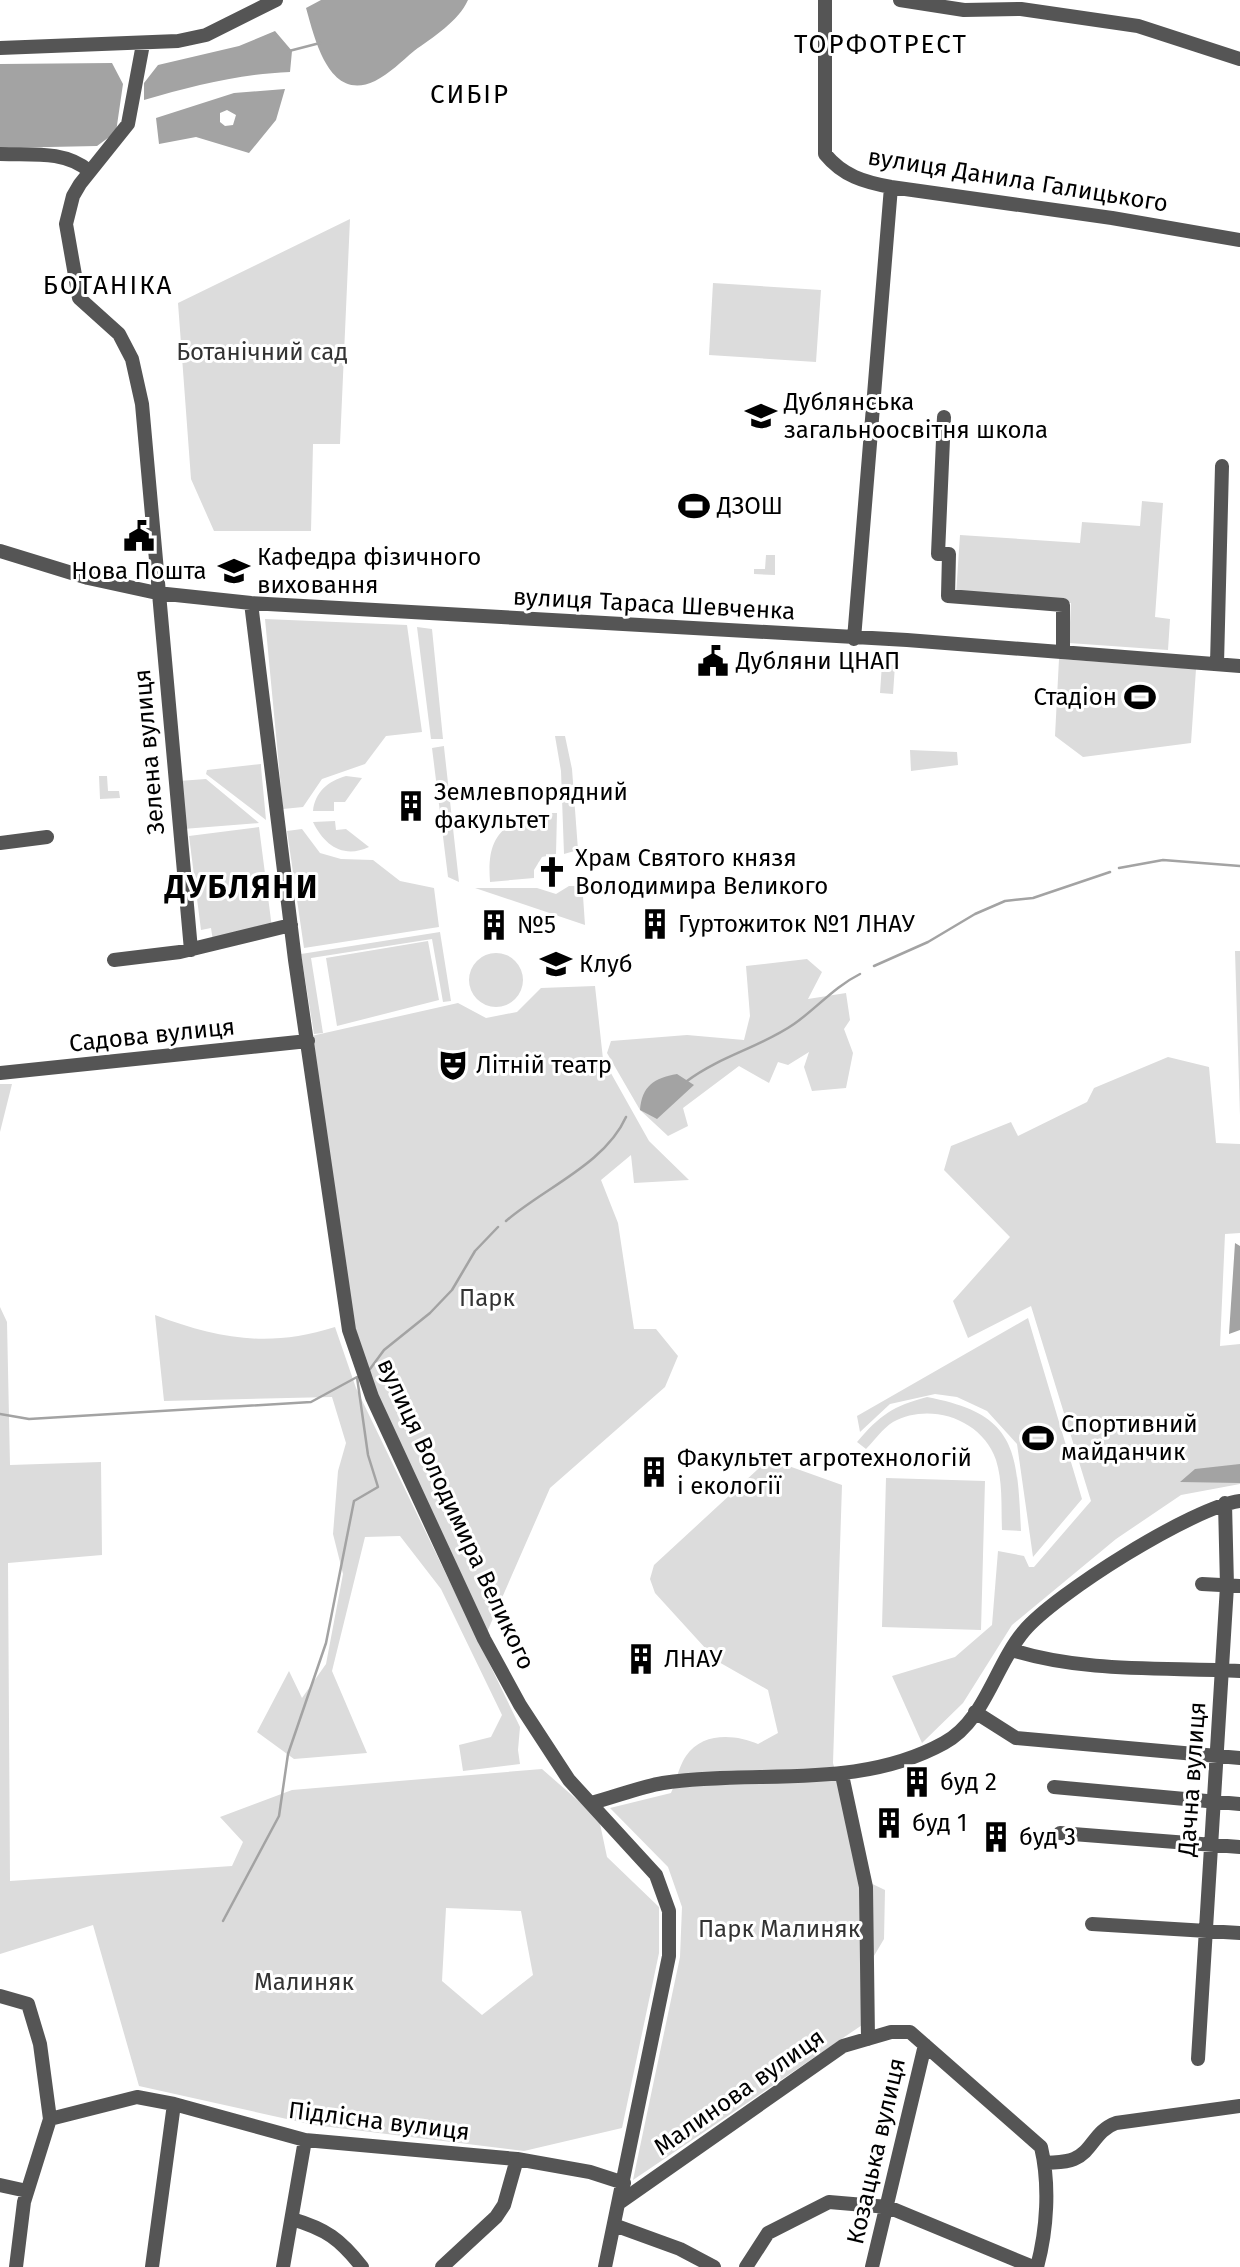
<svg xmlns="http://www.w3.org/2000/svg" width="1240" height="2267" font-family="'Fira Sans',sans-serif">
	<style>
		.green { fill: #dcdcdc; fill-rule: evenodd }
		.water { fill: #a3a3a3; fill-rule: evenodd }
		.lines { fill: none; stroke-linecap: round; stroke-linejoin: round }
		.stream { stroke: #a3a3a3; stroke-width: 2.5 }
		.minor { stroke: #555; stroke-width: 14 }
		.labels { text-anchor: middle; stroke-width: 6; stroke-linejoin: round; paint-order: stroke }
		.street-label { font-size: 24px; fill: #000; stroke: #fff }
		.park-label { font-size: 24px; fill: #333; stroke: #fff }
		.poi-label { font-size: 24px; fill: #000; stroke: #fff; text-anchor: start }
		.neighbourhood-label { font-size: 26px; letter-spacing: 2px; fill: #000; stroke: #fff }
		.district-label { font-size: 32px; font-weight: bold; letter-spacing: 2px; fill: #000; stroke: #fff }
	</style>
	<rect width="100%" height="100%" fill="#fff"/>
	<path class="green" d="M350 219 340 444H313L311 531H214L191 479 178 303Z
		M713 283 821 290 816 362 709 355Z
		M1142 501 1163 503 1155 617 1170 619 1168 650 1069 643 1071 603 956 595 960 535 1080 543 1082 522 1140 526Z
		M766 555H775V575L754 574V569H765Z
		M265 619 407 625 422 732 386 736 365 764 322 779 303 807 283 809Z
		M417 627 432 629 443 739H431Z
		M1059 659 1196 669 1191 743 1083 757 1055 736Z
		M882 664 895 665 893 694 880 693Z
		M555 736H565L572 769 578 850 564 854 561 771Z
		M444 746V747L459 882 448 877 432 748Z
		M910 750 957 752 958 765 911 771Z
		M261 764V767L266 820 206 774 207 770Z
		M99 776H107L108 791H119L120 798 100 799Z
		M346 776 362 778 345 802H334V811H313C315 792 328 781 346 776Z
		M206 779 259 823 183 829 179 781Z
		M535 813H557L556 854 542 857 534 870V878L490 882C487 842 497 826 535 813Z
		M335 821 336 830 346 829 369 847C343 859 324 845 313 822Z
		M259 827 272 928 213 941 211 928 201 930 189 836Z
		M302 829 320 853 341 859 373 860 400 881 434 888 439 927 304 948 287 831Z
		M569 886H578L583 896 585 925 475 888H537L556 894Z
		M440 932 451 1001 443 1002 432 939 311 958 323 1033 314 1034 301 954Z
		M428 941 439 1000 337 1026 326 958Z
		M1235 951H1240V1116Z
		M469 980a27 27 0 1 1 54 0a27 27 0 1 1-54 0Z
		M807 959 822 972 808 999 846 993 850 1020 844 1029 853 1053 846 1088 812 1091 804 1067 809 1052 788 1065 778 1062 769 1083 739 1066 683 1108 688 1126 668 1136 640 1110 607 1053 611 1041 687 1035 744 1040 750 1016 746 966Z
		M595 986 603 1059 649 1141 689 1180 634 1183 631 1155 601 1180 618 1223 634 1329H656L678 1356 665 1387 550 1488 484 1639 349 1330 307 1037 458 1003 486 1018 517 1012 541 988Z
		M1168 1057 1209 1067 1216 1143 1240 1144V1233L1225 1234 1220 1346 1240 1344V1484L1181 1495 1116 1539 1012 1625 963 1703 922 1743 892 1676 955 1657 992 1625 998 1551 1024 1556 1029 1567H1034L1091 1501 1031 1306 968 1338 953 1301 1010 1237 944 1170 951 1146 1011 1122 1018 1136 1087 1102 1094 1088Z
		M0 1084H12L0 1132Z
		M0 1307 7 1322 10 1465 101 1462 102 1555 8 1563 10 1881 232 1866 243 1842 220 1817 292 1790 542 1769 599 1819 607 1857 659 1907V1953L622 2128 524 2151 314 2125 139 2086 93 1925 0 1954ZM446 1908 521 1911 533 1975 482 2015 442 1981Z
		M155 1315C219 1339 269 1348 335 1327L356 1388 520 1727 518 1750 520 1764 463 1771 459 1745 491 1737 502 1715 441 1589 400 1536 365 1537 332 1671 367 1753 294 1759 257 1732 289 1671 302 1698 326 1664 343 1574 333 1534 338 1471 346 1443 332 1397 164 1401Z
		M1028 1318 1082 1499 1033 1557 1017 1444 987 1411 957 1397 935 1394 890 1404 860 1432 857 1416Z
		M927 1397C1017 1414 1017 1450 1021 1531L1002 1530C1001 1508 1003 1482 996 1460 982 1419 930 1402 893 1422 883 1428 874 1441 866 1449L857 1442C880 1415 893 1406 927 1397Z
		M769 1459 842 1485 833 1763 864 1880 885 1890 884 1939 868 1966 871 2019 633 2180 680 1957 682 1907 668 1867 610 1808 671 1793C676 1782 679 1766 686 1756 702 1732 735 1734 758 1744L778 1733 768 1690 717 1661 655 1593 650 1579 654 1565Z
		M886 1478 985 1481 981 1630 882 1627Z"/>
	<path class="water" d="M321 0H468C458 22 433 37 414 51 402 61 389 74 375 81 329 103 315 39 306 8Z
		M275 31 292 51 290 72C239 74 193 86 144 100V83L158 65 239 46Z
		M112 63 123 84 116 132 97 146 0 148V64Z
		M285 89 276 120 249 153 196 137 159 144 156 118 234 93ZM227 110 236 115 233 125 225 126 220 122V113Z
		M677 1074 694 1085 657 1119 640 1110C642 1086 654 1078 677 1074Z
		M1235 1243 1240 1246V1330L1229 1334Z
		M1240 1464V1483L1180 1482 1195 1469Z"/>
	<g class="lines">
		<path class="stream" d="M289 51 320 43
			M1119 868 1163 860 1240 866
			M874 966 928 942 975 914 1005 901 1033 898 1110 872
			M687 1081C720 1056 761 1047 794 1024 817 1008 834 987 860 974
			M506 1221C544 1188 605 1164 626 1117
			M370 1369 384 1350 430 1313 452 1290 475 1251 498 1227
			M0 1414 29 1419 311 1402 357 1377 368 1455 378 1487 354 1501 326 1643 288 1754 279 1816 223 1921"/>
		<path class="minor" d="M825 0V154C843 176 864 182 891 187L1112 218 1240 240
			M900 0 964 10 1021 9 1138 26 1240 59
			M143 44 128 124 80 184 73 196 66 224 79 298 119 334 132 359 142 404 191 950
			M0 48 178 41 206 35 276 0
			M0 154C30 155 65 150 89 171
			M944 417 938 554H949L948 596 1063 605V652
			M0 551 88 578 157 593 251 603 907 640 1240 666
			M251 603 295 960 349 1330 372 1397 484 1639 520 1705 569 1780 656 1875 669 1911V1956L605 2267
			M854 639 891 187
			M1217 664 1222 466
			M0 843 47 837
			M114 960 180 952 291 925
			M0 1073 308 1041
			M1202 1584 1240 1586
			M1012 1650C1085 1673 1164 1667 1240 1671
			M975 1712 1016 1738 1240 1758
			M842 1775 866 1887 868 2039
			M1054 1787 1240 1804
			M591 1803C615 1797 639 1787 663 1783 757 1769 857 1791 944 1743 985 1721 995 1665 1024 1631 1055 1594 1193 1507 1240 1501
			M1060 1833 1240 1847
			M1092 1924 1240 1933
			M0 1996 28 2004 40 2044 50 2119 24 2202 16 2267
			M1198 2059 1227 1586 1225 1503
			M50 2119 137 2097 174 2104 305 2140 517 2159 590 2172 624 2183
			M1045 2163C1054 2162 1065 2163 1074 2159 1093 2151 1094 2131 1116 2123L1240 2106
			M0 2185 27 2191
			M619 2203 843 2046 891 2032H910L1041 2147C1050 2185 1047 2230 1037 2267
			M292 2219C326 2229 340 2239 362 2267
			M614 2225 680 2249 714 2267
			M152 2267 174 2104
			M283 2267 305 2140
			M442 2267 496 2217 504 2205 517 2159
			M746 2267 768 2233 829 2202 888 2207 1033 2267
			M872 2267 925 2045"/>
	</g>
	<defs>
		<symbol id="university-bare" viewBox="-9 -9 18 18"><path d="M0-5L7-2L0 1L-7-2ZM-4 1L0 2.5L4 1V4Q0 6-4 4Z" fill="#000" stroke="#fff" stroke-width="2.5" paint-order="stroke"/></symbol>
		<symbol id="stadium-bare" viewBox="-9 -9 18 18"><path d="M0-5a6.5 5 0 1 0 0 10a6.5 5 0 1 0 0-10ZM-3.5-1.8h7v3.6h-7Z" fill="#000" stroke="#fff" stroke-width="2.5" paint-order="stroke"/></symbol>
		<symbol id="civic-bare" viewBox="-9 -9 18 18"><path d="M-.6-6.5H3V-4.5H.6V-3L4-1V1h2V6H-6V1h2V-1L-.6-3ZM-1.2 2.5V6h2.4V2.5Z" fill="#000" stroke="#fff" stroke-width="2.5" paint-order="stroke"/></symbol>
		<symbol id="building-bare" viewBox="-9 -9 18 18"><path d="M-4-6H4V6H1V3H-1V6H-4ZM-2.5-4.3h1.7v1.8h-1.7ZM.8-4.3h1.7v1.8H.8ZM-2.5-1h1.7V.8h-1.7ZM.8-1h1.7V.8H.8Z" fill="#000" stroke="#fff" stroke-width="2.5" paint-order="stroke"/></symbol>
		<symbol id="church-bare" viewBox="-9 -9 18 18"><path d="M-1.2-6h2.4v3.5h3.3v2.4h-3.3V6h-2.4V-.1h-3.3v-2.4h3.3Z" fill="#000" stroke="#fff" stroke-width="2.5" paint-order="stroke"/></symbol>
		<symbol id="theatre-bare" viewBox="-9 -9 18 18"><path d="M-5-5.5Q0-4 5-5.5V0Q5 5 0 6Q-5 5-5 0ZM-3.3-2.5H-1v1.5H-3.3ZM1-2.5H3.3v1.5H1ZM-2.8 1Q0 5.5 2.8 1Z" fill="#000" stroke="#fff" stroke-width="2.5" paint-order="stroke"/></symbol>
	</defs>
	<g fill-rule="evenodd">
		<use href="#university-bare" x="739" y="394" width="44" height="44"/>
		<use href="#stadium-bare" x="672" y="484" width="44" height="44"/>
		<use href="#civic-bare" x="117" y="514" width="44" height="44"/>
		<use href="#university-bare" x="212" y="549" width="44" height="44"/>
		<use href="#civic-bare" x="691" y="639" width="44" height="44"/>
		<use href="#stadium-bare" x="1118" y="675" width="44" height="44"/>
		<use href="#building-bare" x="389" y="784" width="44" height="44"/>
		<use href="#church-bare" x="530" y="850" width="44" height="44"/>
		<use href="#building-bare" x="633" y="902" width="44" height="44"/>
		<use href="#building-bare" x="472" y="903" width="44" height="44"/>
		<use href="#university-bare" x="534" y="942" width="44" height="44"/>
		<use href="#theatre-bare" x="431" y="1043" width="44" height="44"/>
		<use href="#stadium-bare" x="1016" y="1416" width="44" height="44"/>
		<use href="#building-bare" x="632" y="1450" width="44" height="44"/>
		<use href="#building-bare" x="619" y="1637" width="44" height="44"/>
		<use href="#building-bare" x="895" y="1760" width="44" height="44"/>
		<use href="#building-bare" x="867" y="1801" width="44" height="44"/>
		<use href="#building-bare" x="974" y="1815" width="44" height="44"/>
	</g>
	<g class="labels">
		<g class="street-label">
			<text transform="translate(1018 180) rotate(9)" y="8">вулиця Данила Галицького</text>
			<text transform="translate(654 604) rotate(3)" y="8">вулиця Тараса Шевченка</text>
			<text transform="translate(149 752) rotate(-95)" y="8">Зелена вулиця</text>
			<text transform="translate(152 1035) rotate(-6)" y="8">Садова вулиця</text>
			<text transform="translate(456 1514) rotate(65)" y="8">вулиця Володимира Великого</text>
			<text transform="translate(1192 1779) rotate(-86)" y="8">Дачна вулиця</text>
			<text transform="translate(739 2092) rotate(-35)" y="8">Малинова вулиця</text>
			<text transform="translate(379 2121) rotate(7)" y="8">Підлісна вулиця</text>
			<text transform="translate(876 2151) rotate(-77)" y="8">Козацька вулиця</text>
		</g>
		<g class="park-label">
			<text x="262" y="360">Ботанічний сад</text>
			<text x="487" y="1306">Парк</text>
			<text x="779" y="1937">Парк Малиняк</text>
			<text x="304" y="1990">Малиняк</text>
		</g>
		<g class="poi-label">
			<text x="784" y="410">Дублянська<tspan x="784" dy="28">загальноосвітня школа</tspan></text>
			<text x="717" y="514">ДЗОШ</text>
			<text x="257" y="565">Кафедра фізичного<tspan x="257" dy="28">виховання</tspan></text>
			<text x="139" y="579" text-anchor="middle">Нова Пошта</text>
			<text x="736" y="669">Дубляни ЦНАП</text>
			<text x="1117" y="705" text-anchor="end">Стадіон</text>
			<text x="434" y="800">Землевпорядний<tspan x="434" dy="28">факультет</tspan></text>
			<text x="575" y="866">Храм Святого князя<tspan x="575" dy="28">Володимира Великого</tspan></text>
			<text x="678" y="932">Гуртожиток №1 ЛНАУ</text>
			<text x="517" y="933">№5</text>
			<text x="579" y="972">Клуб</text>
			<text x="476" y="1073">Літній театр</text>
			<text x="1061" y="1432">Спортивний<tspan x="1061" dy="28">майданчик</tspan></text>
			<text x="677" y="1466">Факультет агротехнологій<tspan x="677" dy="28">і екології</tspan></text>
			<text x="664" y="1667">ЛНАУ</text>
			<text x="940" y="1790">буд 2</text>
			<text x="912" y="1831">буд 1</text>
			<text x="1019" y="1845">буд 3</text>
		</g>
		<g class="neighbourhood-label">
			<text x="881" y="53">ТОРФОТРЕСТ</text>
			<text x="470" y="103">СИБІР</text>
			<text x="108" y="294">БОТАНІКА</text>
		</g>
		<g class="district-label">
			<text x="242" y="898">ДУБЛЯНИ</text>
		</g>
	</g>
</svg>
